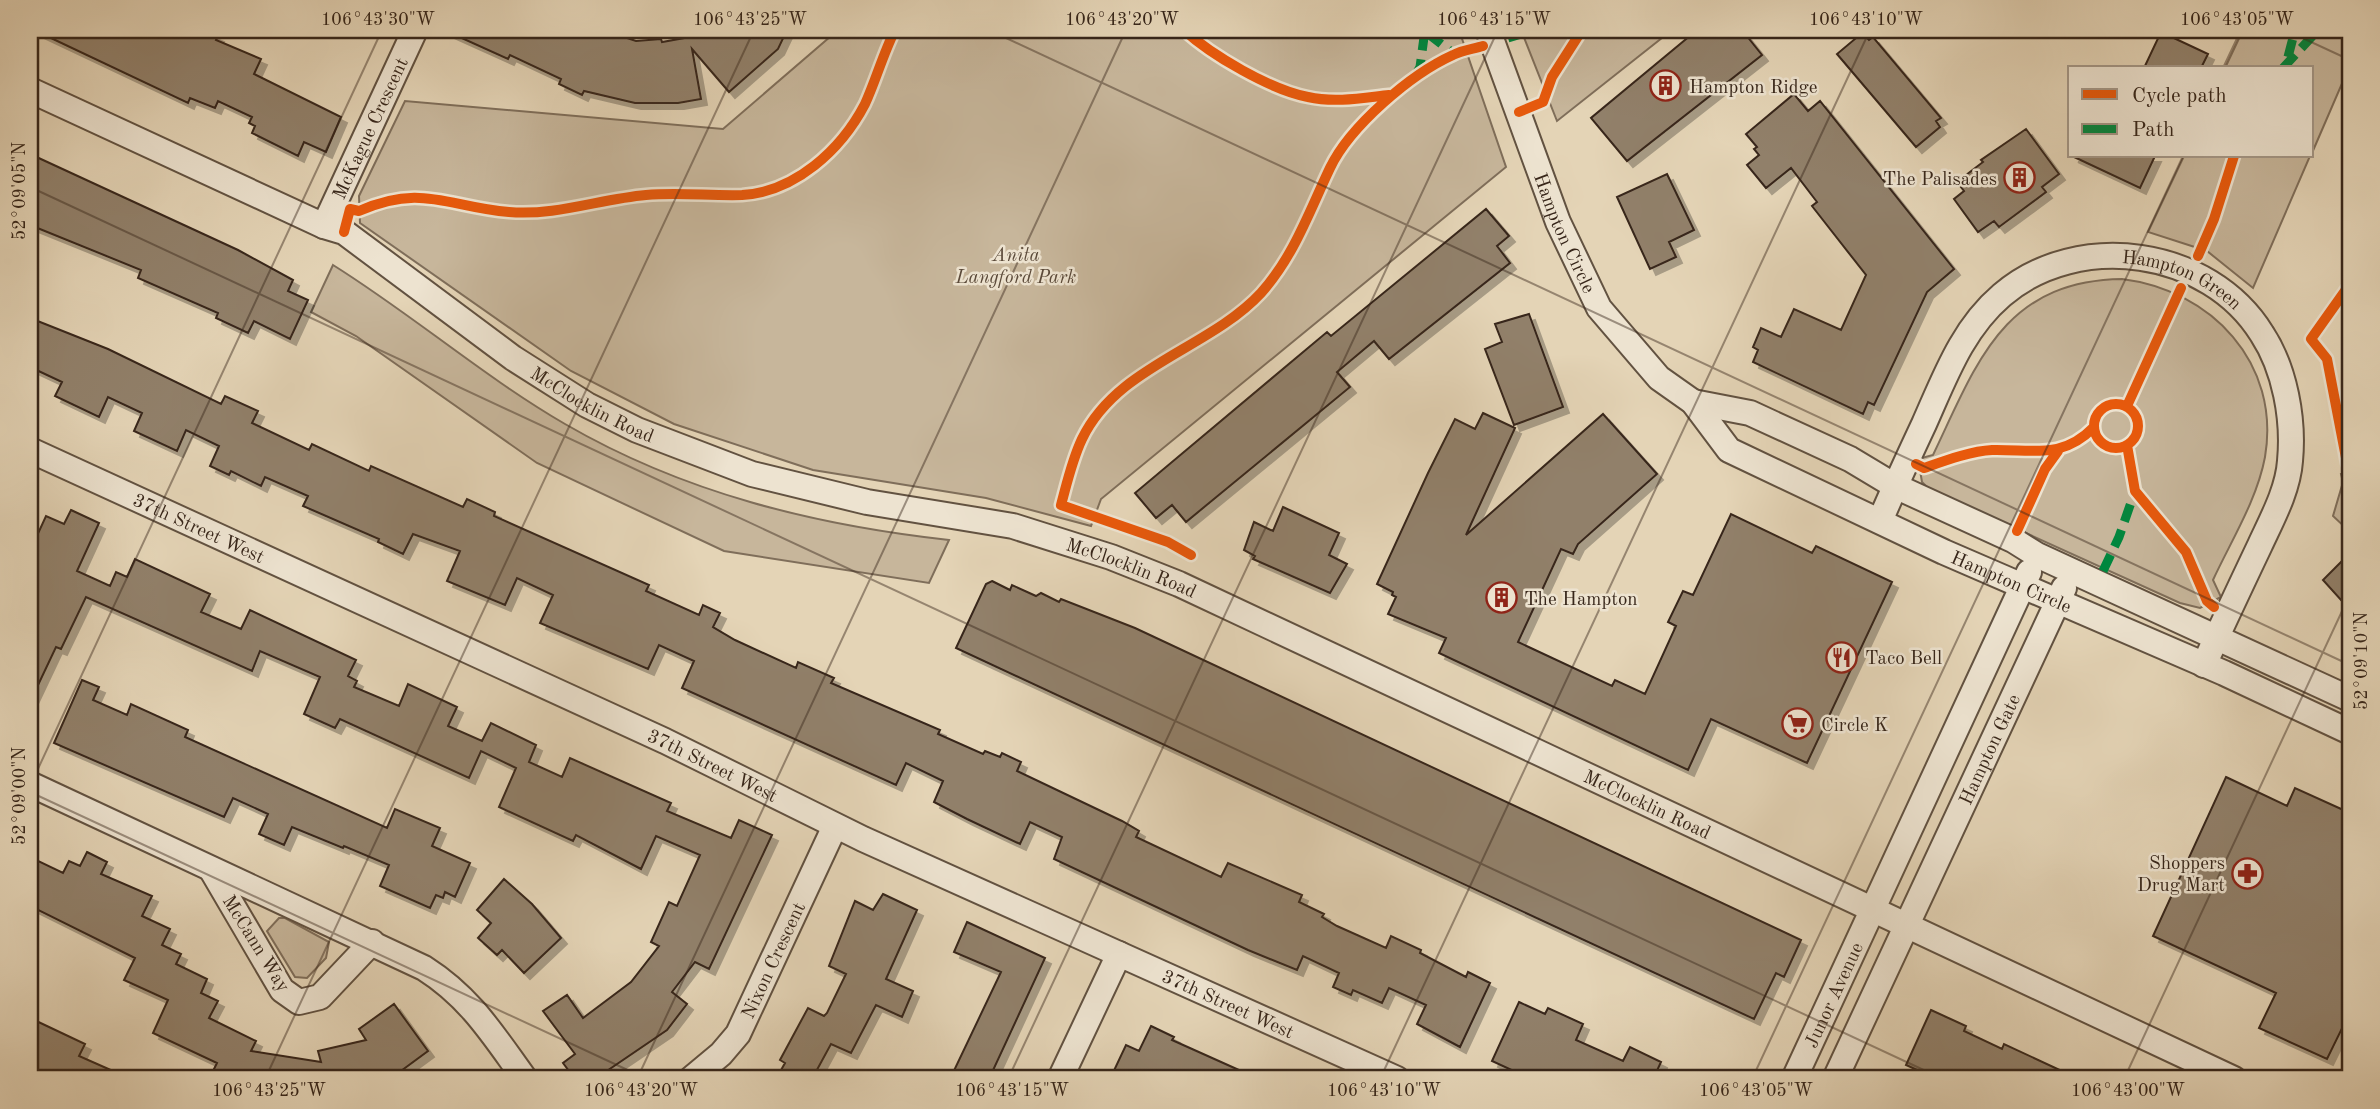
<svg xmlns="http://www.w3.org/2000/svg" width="2380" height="1109" font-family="'Old Standard TT',serif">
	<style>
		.green { fill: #c7b69b; stroke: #7f6e5a; stroke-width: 2 }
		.building { fill: #91806b; stroke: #37261a; stroke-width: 2; filter: url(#shadow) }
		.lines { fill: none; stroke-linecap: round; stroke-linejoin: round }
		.minor-casing { stroke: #625241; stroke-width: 28 }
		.minor { stroke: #ede3d0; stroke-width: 24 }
		.quiet { stroke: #00873e; stroke-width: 9; stroke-dasharray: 18 9; stroke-linecap: butt }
		.cycleway-casing { stroke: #ede3d0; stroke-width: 15 }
		.cycleway { stroke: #e8590c; stroke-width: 10 }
		.ticks { fill: none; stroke: #37261a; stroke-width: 2; stroke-opacity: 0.45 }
		.labels { text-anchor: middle; stroke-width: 5; stroke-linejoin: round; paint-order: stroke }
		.poi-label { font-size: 19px; fill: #37261a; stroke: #ede3d0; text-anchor: start }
		.street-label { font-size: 19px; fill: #37261a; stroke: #ede3d0 }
		.park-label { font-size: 19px; font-style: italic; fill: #5b4a3a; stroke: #ede3d0 }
		.neatline { fill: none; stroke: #37261a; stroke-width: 2.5 }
		.ticks-label { font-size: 18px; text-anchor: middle; fill: #37261a }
	</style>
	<defs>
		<filter id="shadow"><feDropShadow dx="6" dy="6" stdDeviation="0" flood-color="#0004"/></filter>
	</defs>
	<rect width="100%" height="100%" fill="#e4d4b6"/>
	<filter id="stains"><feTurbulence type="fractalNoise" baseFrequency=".00286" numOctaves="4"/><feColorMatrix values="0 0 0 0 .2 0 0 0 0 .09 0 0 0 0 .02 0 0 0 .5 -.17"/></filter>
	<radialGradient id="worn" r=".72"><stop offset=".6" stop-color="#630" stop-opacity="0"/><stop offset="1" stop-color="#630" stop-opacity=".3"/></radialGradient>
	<path class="green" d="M838 30H1459L1506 167 1101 499 1091 526 986 498 813 470 674 424 571 371 360 223 359 196 405 101 723 129Z
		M1521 30H1672L1557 121Z
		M2243 30H2350V65L2312 153V68H2225Z
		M2184 156H2310L2253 288 2207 251 2148 232Z
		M333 265C413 315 484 377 565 424 684 493 814 525 949 540L929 583 724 551 537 463 356 336 311 312Z
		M2122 279C2211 290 2281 363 2265 457 2257 500 2231 541 2213 580L2221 597 2200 608 2180 603 1929 489 1922 482 1918 459 1933 455C1977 363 2003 281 2122 279Z
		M2350 472V532L2333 516 2343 482 2341 474Z
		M279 918H285L329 942 326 958 307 978 295 977 267 931Z"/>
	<path class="building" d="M34 30H204L218 36 216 40 261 59 254 74 341 117 326 152 304 142 298 156 252 133 255 126 249 123 252 117 218 101 215 108 190 98 188 103Z
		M444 30H603L636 41 661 39 662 42 729 30H787L778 49 729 92 692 49 701 99 678 103H635L584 91 582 95 559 84 561 79 510 55 508 59Z
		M1697 30H1742L1762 55 1627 161 1591 118Z
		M2161 32 2208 54 2201 68H2144Z
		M1862 33 1869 40 1873 37 1941 118 1936 121 1940 127 1916 147 1837 54Z
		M1794 94 1808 111 1820 101 1954 269 1927 292 1874 405 1868 402 1863 414 1753 362 1758 350 1753 347 1761 328 1781 337 1794 309 1841 330 1866 275 1812 206 1817 202 1791 168 1766 188 1747 165 1759 155 1754 149 1757 147 1746 134Z
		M2026 129 2059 174 2042 187 2046 192 1999 227 1994 221 1978 232 1954 199 1964 191 1957 182 1983 162 1981 160Z
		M30 154 238 250 293 280 288 291 308 300 290 339 254 321 248 333 216 318 218 313 138 278 141 270 30 225Z
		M2072 156H2155L2140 188Z
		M1667 174 1694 230 1669 242 1676 257 1650 269 1617 197Z
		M1486 209 1509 236 1497 246 1510 263 1389 359 1374 341 1337 372 1350 387 1186 522 1172 505 1156 518 1135 493 1327 332 1331 336Z
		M1529 314 1563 407 1514 425 1485 349 1502 342 1495 324Z
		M30 318 108 349 221 404 225 396 258 411 252 423 309 450 312 444 369 471 371 466 463 507 467 499 495 512 494 516 649 585 646 591 699 615 703 605 720 613 713 627 735 640 796 668 798 662 834 678 831 683 940 730 938 734 983 754 985 751 1000 757 1002 753 1021 762 1017 771 1122 821 1139 831 1136 837 1221 877 1228 863 1302 895 1299 902 1324 914 1322 917 1337 926 1386 948 1391 936 1421 950 1420 953 1466 977 1468 972 1490 983 1460 1047 1417 1024 1426 1005 1389 988 1382 1003 1353 990 1351 995 1333 987 1339 973 1303 956 1297 970 1248 950 1054 859 1062 837 1030 822 1020 844 967 819 934 802 943 781 906 763 896 785 682 688 694 661 659 645 648 669 540 623 553 595 517 578 505 605 447 581 460 551 413 534 403 554 378 542 379 539 303 506 308 496 265 477 261 486 231 471 229 475 210 466 219 446 186 430 177 451 134 431 142 413 108 397 99 417 55 396 62 382 30 367Z
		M1483 413 1515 428 1466 535 1603 414 1657 474 1578 544 1573 554 1561 549 1518 642 1612 686 1615 680 1645 694 1676 626 1668 622 1683 591 1693 595 1731 514 1812 553 1816 546 1892 582 1807 763 1711 719 1688 770 1439 653 1446 638 1388 614 1396 597 1392 595 1393 592 1377 584 1428 473 1455 419 1475 429Z
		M1283 507 1339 533 1329 555 1347 564 1330 593 1253 559 1255 556 1244 550 1254 522 1273 531Z
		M71 510 99 523 77 571 110 586 116 572 127 577 135 559 210 594 201 612 241 629 250 610 356 660 348 676 357 681 354 687 399 706 408 684 457 707 448 726 482 741 491 723 536 745 529 762 562 777 570 758 671 803 667 811 731 838 739 820 772 835 709 969 695 962 672 992 687 1004 667 1030 595 1079H575L563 1063 575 1054 543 1011 567 995 583 1018 631 982 659 946 651 942 669 902 677 906 700 855 656 836 641 869 576 835 573 841 499 807 516 768 481 751 469 778 340 719 335 728 304 714 320 677 260 651 252 671 86 597 61 649 56 647 30 702V551L46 516 64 524Z
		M2350 553V610L2323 580Z
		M992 581 1010 590 1012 585 1036 596 1041 593 1059 602 1061 599 1135 628 1801 940 1784 977 1776 973 1754 1019 956 648 986 584Z
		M82 680 99 687 93 700 127 715 131 704 188 730 185 737 387 828 395 809 440 828 432 846 470 863 455 897 445 892 443 898 436 895 430 908 380 886 389 865 344 846 343 848 292 827 284 845 259 834 268 814 233 798 224 817 54 743Z
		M2226 777 2287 806 2295 788 2350 813V1012L2327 1059 2259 1028 2276 993 2153 936Z
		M87 852 107 862 101 874 152 896 142 916 170 929 162 945 181 954 176 964 207 979 201 993 218 1001 209 1018 256 1041 251 1051 321 1062 318 1051 366 1040 359 1029 394 1004 428 1051 390 1079H209L217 1063 153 1033 168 1000 124 980 135 958 30 906V857L63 873 69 861 80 866Z
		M504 879 532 904 561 938 524 973 502 950 497 955 478 938 491 923 477 910Z
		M883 894 917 910 886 979 913 991 902 1017 876 1005 851 1053 831 1044 812 1079H776L785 1063 780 1060 808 1008 824 1016 827 1013 846 974 829 966 855 901 873 910Z
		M967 922 1045 958 989 1079H950L1001 972 954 952Z
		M1519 1002 1545 1014 1548 1008 1583 1024 1576 1040 1623 1061 1630 1047 1661 1062 1655 1075 1664 1079H1531L1492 1061Z
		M1931 1010 1966 1026 1964 1031 2002 1049 2004 1044 2079 1079H1937L1906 1065Z
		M30 1018 85 1044 79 1056 131 1079H30Z
		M1151 1026 1174 1037 1172 1040 1259 1079H1110L1126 1045 1139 1051Z"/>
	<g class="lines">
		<defs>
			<g id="minor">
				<path id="s1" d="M1488 30 1558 222 1599 308 1659 378 1693 402 1729 450 1944 552 2224 673 2350 732"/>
				<path id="s2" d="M30 90 324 226 344 232 513 358 587 405 637 430 752 474 867 502 1013 526 1111 557 1179 584 2234 1079"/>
				<path id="s3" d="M324 226 415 30"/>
				<path d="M1693 402 1750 413 1850 459 1895 486 2013 540 2037 555 2350 699"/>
				<path id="s4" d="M30 450 665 741 863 839 1397 1079"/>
				<path id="s5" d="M1880 521C1894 488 1909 456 1924 424 1945 377 1962 329 2002 295 2078 230 2209 248 2262 334 2285 369 2294 419 2290 461 2288 490 2272 519 2260 545 2241 585 2222 625 2204 665"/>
				<path d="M30 784 424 968C471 998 493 1035 525 1079"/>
				<path d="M211 869 282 990 299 1002 320 997 372 942"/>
				<path id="s6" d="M691 1079 721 1054 738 1034 835 826"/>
				<path d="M1060 1079 1119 954"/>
				<path id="s7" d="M1794 1079 2029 572"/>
				<path id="s8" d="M1835 1079 2064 588"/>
			</g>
		</defs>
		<use href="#minor" class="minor-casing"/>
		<use href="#minor" class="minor"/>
		<path class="quiet" d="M1427 33 1454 54
			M1508 38 1534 30
			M2288 57 2295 30
			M2283 68 2318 30
			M1415 76 1420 67 1425 30
			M2103 571 2119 537 2135 491"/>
		<defs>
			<path id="cycleway" d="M1184 30C1211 55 1271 90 1308 97 1335 103 1362 98 1389 95
				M1519 112 1543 102 1552 77 1582 30
				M344 232 350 209 359 211C422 183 448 207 509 212 556 216 600 199 646 195 678 192 710 196 742 195 795 192 841 150 865 104 876 80 883 54 895 30
				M2198 256 2214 219 2234 156
				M2350 284 2311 339 2327 359 2347 463 2350 462
				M2094 426a22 22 0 1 1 44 0a22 22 0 1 1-44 0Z
				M2127 406 2181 288
				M2127 445 2135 491 2186 552 2207 601 2214 607
				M1916 464 1924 468C1944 461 1971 451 1992 450 2033 449 2062 460 2094 427
				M2017 531 2045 469 2058 451
				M1191 555 1168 542 1061 505C1067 483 1072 460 1082 439 1117 366 1209 349 1261 293 1294 256 1309 212 1330 168 1350 126 1411 74 1453 55 1462 50 1473 49 1483 46"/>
		</defs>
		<use href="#cycleway" class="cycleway-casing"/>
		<use href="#cycleway" class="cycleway"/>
	</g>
	<path class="ticks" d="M989 30 2350 665M2285 30 2350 60M2223 68 2241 30M30 187 1943 1079M30 786 382 30M30 792 647 1079M265 1079 754 30M637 1079 1126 30M1008 1079 1498 30M1380 1079 1870 30M1752 1079 2183 156M2124 1079 2350 594"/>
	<defs>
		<symbol id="building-ring" viewBox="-11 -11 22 22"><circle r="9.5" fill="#ede3d0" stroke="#8f2418" stroke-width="1.5"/><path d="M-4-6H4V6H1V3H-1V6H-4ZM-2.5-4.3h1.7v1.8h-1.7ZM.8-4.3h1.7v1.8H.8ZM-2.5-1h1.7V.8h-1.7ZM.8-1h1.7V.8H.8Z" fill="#8f2418"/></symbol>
		<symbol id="restaurant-ring" viewBox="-11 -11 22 22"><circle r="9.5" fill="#ede3d0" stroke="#8f2418" stroke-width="1.5"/><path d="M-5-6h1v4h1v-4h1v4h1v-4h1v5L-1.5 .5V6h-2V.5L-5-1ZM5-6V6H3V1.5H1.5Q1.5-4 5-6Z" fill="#8f2418"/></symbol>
		<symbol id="supermarket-ring" viewBox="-11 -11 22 22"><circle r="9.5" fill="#ede3d0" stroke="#8f2418" stroke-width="1.5"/><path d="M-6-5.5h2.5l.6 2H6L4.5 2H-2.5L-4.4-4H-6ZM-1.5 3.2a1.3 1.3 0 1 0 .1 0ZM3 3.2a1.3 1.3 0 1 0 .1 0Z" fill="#8f2418"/></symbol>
		<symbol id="pharmacy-ring" viewBox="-11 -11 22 22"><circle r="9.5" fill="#ede3d0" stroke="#8f2418" stroke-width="1.5"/><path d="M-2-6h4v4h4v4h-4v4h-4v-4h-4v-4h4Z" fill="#8f2418"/></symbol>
	</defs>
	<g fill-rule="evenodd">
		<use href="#building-ring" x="1648" y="68" width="35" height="35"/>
		<use href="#building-ring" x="2002" y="160" width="35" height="35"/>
		<use href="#building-ring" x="1484" y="580" width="35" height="35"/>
		<use href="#restaurant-ring" x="1824" y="640" width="35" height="35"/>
		<use href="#supermarket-ring" x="1780" y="706" width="35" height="35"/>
		<use href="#pharmacy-ring" x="2230" y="856" width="35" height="35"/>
	</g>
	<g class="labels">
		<g class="poi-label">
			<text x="1689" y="93">Hampton Ridge</text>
			<text x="1997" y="185" text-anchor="end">The Palisades</text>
			<text x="1524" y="605">The Hampton</text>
			<text x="1865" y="664">Taco Bell</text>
			<text x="1821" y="731">Circle K</text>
			<text x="2225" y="869" text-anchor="end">Shoppers<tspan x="2225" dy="22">Drug Mart</tspan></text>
		</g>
		<g class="street-label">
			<text dy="7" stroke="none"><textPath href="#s3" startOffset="108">McKague Crescent</textPath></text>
			<text dy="7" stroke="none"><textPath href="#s1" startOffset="217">Hampton Circle</textPath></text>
			<text dy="7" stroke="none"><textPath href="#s5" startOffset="453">Hampton Green</textPath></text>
			<text dy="7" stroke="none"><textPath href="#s2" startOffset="648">McClocklin Road</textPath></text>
			<text dy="7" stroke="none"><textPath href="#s4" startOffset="186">37th Street West</textPath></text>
			<text dy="7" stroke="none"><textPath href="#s2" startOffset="1214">McClocklin Road</textPath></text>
			<text dy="7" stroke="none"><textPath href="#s1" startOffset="805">Hampton Circle</textPath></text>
			<text dy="7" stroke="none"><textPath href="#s8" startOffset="364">Hampton Gate</textPath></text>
			<text dy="7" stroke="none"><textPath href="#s4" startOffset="752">37th Street West</textPath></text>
			<text dy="7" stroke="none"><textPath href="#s2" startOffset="1782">McClocklin Road</textPath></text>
			<text transform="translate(257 943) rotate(58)" y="7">McCann Way</text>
			<text dy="7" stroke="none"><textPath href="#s6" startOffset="147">Nixon Crescent</textPath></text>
			<text dy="7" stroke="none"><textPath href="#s7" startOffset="93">Junor Avenue</textPath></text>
			<text dy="7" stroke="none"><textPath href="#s4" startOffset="1320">37th Street West</textPath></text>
		</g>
		<g class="park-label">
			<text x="1016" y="261">Anita<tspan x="1016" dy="22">Langford Park</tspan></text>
		</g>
	</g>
	<rect width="2380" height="1109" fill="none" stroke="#e4d4b6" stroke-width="77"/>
	<rect x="2068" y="66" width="245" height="91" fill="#ede3d0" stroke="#a49787" stroke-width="2"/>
	<rect x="2082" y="89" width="35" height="10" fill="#e8590c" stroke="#a49787" stroke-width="2"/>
	<text x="2132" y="102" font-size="21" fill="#37261a">Cycle path</text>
	<rect x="2082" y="124" width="35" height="10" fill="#00873e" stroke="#a49787" stroke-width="2"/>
	<text x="2132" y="136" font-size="21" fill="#37261a">Path</text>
	<rect x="38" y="38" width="2304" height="1032" class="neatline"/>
	<g class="ticks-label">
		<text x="378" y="25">106°43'30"W</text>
		<text x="750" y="25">106°43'25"W</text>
		<text x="1122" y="25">106°43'20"W</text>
		<text x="1494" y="25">106°43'15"W</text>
		<text x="1866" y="25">106°43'10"W</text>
		<text x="2237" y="25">106°43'05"W</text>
		<text transform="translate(19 191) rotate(-90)" y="6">52°09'05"N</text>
		<text transform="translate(2361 661) rotate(-90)" y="6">52°09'10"N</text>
		<text transform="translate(19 796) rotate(-90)" y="6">52°09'00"N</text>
		<text x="269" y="1096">106°43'25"W</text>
		<text x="641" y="1096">106°43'20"W</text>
		<text x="1012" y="1096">106°43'15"W</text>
		<text x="1384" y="1096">106°43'10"W</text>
		<text x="1756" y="1096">106°43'05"W</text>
		<text x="2128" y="1096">106°43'00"W</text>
	</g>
	<rect width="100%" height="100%" filter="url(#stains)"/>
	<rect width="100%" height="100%" fill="url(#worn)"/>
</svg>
